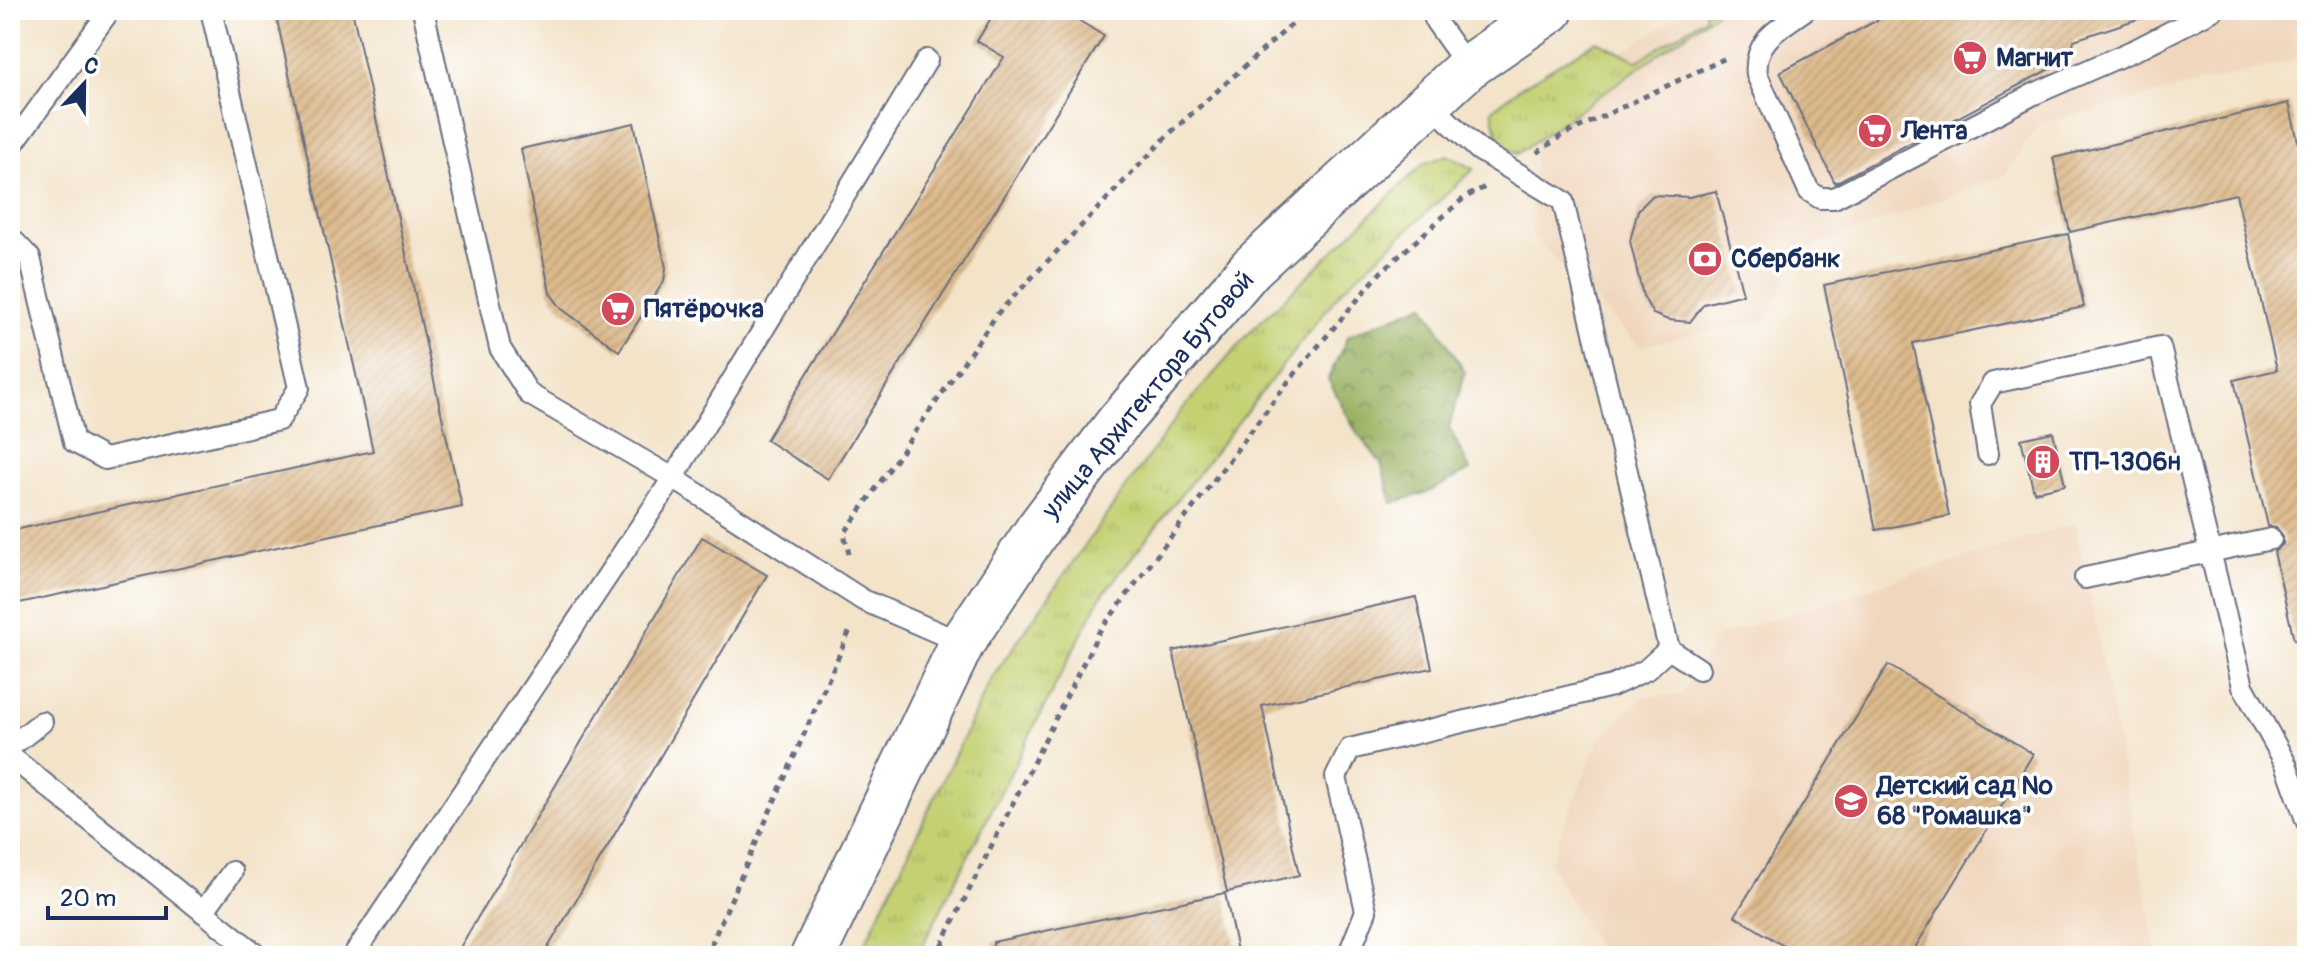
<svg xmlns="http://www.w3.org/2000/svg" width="2317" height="966" font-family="Pangolin,sans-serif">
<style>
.built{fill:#f0d6bc}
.grass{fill:url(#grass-tufts);stroke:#708068;stroke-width:2}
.forest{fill:url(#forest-crowns);stroke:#5b7061;stroke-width:2}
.building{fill:url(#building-hatch)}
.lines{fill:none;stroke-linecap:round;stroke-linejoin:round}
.lane-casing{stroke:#676e83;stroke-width:24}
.secondary-casing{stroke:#676e83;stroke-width:48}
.path{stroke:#676e83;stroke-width:5;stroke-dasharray:6 6;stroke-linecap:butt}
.lane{stroke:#fff;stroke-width:20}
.secondary{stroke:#fff;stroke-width:44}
.labels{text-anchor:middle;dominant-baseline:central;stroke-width:7;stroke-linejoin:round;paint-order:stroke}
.poi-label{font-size:26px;font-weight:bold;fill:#1b2f5e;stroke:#fff;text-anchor:start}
.street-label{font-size:26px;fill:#1b2f5e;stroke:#fff}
</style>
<defs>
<pattern id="grass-tufts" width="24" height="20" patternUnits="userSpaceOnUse" patternTransform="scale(2)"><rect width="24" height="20" fill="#c4d072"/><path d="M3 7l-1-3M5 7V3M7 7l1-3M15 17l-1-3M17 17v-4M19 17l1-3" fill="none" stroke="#a8b365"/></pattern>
<pattern id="forest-crowns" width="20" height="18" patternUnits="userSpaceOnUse" patternTransform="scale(2)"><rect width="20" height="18" fill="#9bb264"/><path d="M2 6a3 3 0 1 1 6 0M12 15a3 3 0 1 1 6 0" fill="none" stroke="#7e9156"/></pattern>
<pattern id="building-hatch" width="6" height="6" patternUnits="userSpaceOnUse" patternTransform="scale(2)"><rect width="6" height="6" fill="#dcb98b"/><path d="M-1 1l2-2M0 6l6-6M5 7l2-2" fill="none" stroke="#bc9f7a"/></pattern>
</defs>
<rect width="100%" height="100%" fill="#fff"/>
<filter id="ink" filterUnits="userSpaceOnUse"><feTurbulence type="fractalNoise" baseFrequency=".0125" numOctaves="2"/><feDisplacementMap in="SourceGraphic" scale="16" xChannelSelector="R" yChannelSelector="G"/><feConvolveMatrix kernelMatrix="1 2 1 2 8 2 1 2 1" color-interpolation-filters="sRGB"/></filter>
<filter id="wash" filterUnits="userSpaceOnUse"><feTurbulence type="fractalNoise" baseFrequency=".006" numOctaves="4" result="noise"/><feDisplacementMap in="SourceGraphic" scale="32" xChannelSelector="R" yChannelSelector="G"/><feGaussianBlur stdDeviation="1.8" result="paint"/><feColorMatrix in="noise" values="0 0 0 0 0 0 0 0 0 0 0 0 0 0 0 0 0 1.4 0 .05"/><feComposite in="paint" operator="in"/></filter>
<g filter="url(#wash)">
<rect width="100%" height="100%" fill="#f3e3c9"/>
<!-- built -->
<g class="built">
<path d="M1687,10H2307V37L2297,59L2039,124L2005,175L1798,252L1767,320L1639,346L1532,235L1536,109Z"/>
<path d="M2076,523L2158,956H1602L1549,863L1599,739L1643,697L1681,695L1718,636Z"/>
</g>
<!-- grass -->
<g class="grass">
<path d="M1704,10H1720L1517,154L1499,143L1492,110L1521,87L1597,41L1638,61L1706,17Z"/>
<path d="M1447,155L1474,169L1342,290L1100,598L917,956H859L991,679L1068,569L1181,411L1253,329L1423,164Z"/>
</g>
<!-- forest -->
<path class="forest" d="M1424,304L1465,373L1449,427L1470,470L1428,492L1392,503L1381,463L1357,433L1328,379L1348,336Z"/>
<g id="blocks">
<!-- building -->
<g class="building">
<path d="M284,10H352L462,507L10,605V531L373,451L277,20L286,19Z"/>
<path d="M996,10H1062L1104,36L828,479L766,440L1004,57L977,41Z"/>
<path d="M1896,10H2146L2147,16L2074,40L2070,58L1835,183L1780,72Z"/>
<path d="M2289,103L2307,179V638L2294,640L2274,552L2283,544V536L2276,527L2268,526L2234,380L2277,370L2236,194L2070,232L2053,158Z"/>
<path d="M634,123L666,268L664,281L619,351L562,309L550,293L521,149Z"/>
<path d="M1716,191L1743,294L1704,304L1690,322L1668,320L1653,314L1643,296L1630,241L1638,210L1653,195L1689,197Z"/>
<path d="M2068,234L2084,307L1913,343L1949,516L1876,530L1824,285Z"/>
<path d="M2053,432L2065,485L2034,492L2021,439Z"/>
<path d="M702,537L767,575L543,956H455Z"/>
<path d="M1416,597L1432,668L1262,706L1299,875L1227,892L1173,651Z"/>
<path d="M1888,665L2033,754L1910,956H1800L1735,916Z"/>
<path d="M1225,893L1238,956H994L993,942Z"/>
</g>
</g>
</g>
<g filter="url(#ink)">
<use href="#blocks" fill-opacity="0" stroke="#676e83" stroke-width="2"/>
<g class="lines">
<!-- lane casing -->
<g class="lane-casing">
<g id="lane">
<path d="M423,10L500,348L529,394L673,478L863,600L962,643"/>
<path d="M1432,10L1436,22L1468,67"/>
<path d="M1805,10C1780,28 1753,40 1757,75L1809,191L1820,198H1834L2034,94L2137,49L2213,10"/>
<path d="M10,148L110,10"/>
<path d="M10,237L30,258L74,442L105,459L279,420L299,388L211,10"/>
<path d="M1988,454L1980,404L1993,383L2160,347L2243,686L2286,764L2307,822"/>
<path d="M2085,578L2271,539"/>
<path d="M1669,649L1699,669"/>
<path d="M10,747L42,722"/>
<path d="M10,756L258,956"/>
<path d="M203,912L232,872"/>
<path d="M353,956L673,478L927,60"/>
<path d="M1348,956L1366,911L1336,777L1350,749L1612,686L1646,670L1669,649L1563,201L1479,150L1429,103"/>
</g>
</g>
<!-- secondary casing -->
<g class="secondary-casing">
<path id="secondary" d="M813,956L962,643L1038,529L1118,423L1251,268L1468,67L1551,10"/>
</g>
<!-- path -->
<g class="path">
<path d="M1537,153L1561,136L1728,57"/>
<path d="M849,554L844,534L998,313L1170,133L1308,10"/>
<path d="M706,956L851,628"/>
<path d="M936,956L1099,632L1292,377L1381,272L1464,198L1485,187"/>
</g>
<!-- lane -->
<use href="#lane" class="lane"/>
<!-- secondary -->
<use href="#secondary" class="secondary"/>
</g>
</g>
<!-- icons -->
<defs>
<g id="supermarket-disc" transform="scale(1.8)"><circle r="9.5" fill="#d1495b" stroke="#fff"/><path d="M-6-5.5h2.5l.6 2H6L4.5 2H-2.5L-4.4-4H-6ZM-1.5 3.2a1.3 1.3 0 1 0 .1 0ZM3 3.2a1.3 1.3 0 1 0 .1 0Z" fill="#fff"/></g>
<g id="bank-disc" transform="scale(1.8)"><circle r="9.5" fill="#d1495b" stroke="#fff"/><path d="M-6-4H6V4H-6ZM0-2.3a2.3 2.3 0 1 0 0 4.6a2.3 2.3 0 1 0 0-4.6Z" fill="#fff"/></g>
<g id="building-disc" transform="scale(1.8)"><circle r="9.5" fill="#d1495b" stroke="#fff"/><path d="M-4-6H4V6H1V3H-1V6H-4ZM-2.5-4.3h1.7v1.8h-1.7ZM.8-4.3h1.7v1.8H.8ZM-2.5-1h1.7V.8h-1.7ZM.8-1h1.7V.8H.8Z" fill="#fff"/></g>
<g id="school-disc" transform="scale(1.8)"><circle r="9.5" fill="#d1495b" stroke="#fff"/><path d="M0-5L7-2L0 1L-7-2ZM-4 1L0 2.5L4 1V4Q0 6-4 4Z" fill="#fff"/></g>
</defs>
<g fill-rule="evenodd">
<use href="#supermarket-disc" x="1970" y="58"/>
<use href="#supermarket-disc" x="1875" y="131"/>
<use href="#bank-disc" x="1705" y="259"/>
<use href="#supermarket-disc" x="618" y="309"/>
<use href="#building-disc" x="2043" y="462"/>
<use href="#school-disc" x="1851" y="801"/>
</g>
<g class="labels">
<!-- poi labels -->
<g class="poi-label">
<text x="1996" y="58">Магнит</text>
<text x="1901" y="131">Лента</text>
<text x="1731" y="259">Сбербанк</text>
<text x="644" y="309">Пятёрочка</text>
<text x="2069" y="462">ТП-1306н</text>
<text x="1877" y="786">Детский сад №<tspan x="1877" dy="30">68 "Ромашка"</tspan></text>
</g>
<!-- street labels -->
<g class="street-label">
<text transform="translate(1148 395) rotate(-50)">улица Архитектора Бутовой</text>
</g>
</g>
<!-- margin -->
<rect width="2317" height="966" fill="none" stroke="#fff" stroke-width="40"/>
<!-- north arrow -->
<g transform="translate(84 84) rotate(22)" stroke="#ffffff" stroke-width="6" paint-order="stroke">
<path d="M0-6L14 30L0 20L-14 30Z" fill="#1b2f5e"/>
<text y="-12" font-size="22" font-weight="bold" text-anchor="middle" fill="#1b2f5e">С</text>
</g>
<!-- scale -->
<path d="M48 906v12h118v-12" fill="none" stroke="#1b2f5e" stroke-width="4"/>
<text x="60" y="906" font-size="24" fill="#1b2f5e" stroke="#ffffff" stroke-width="6" paint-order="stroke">20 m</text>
</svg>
